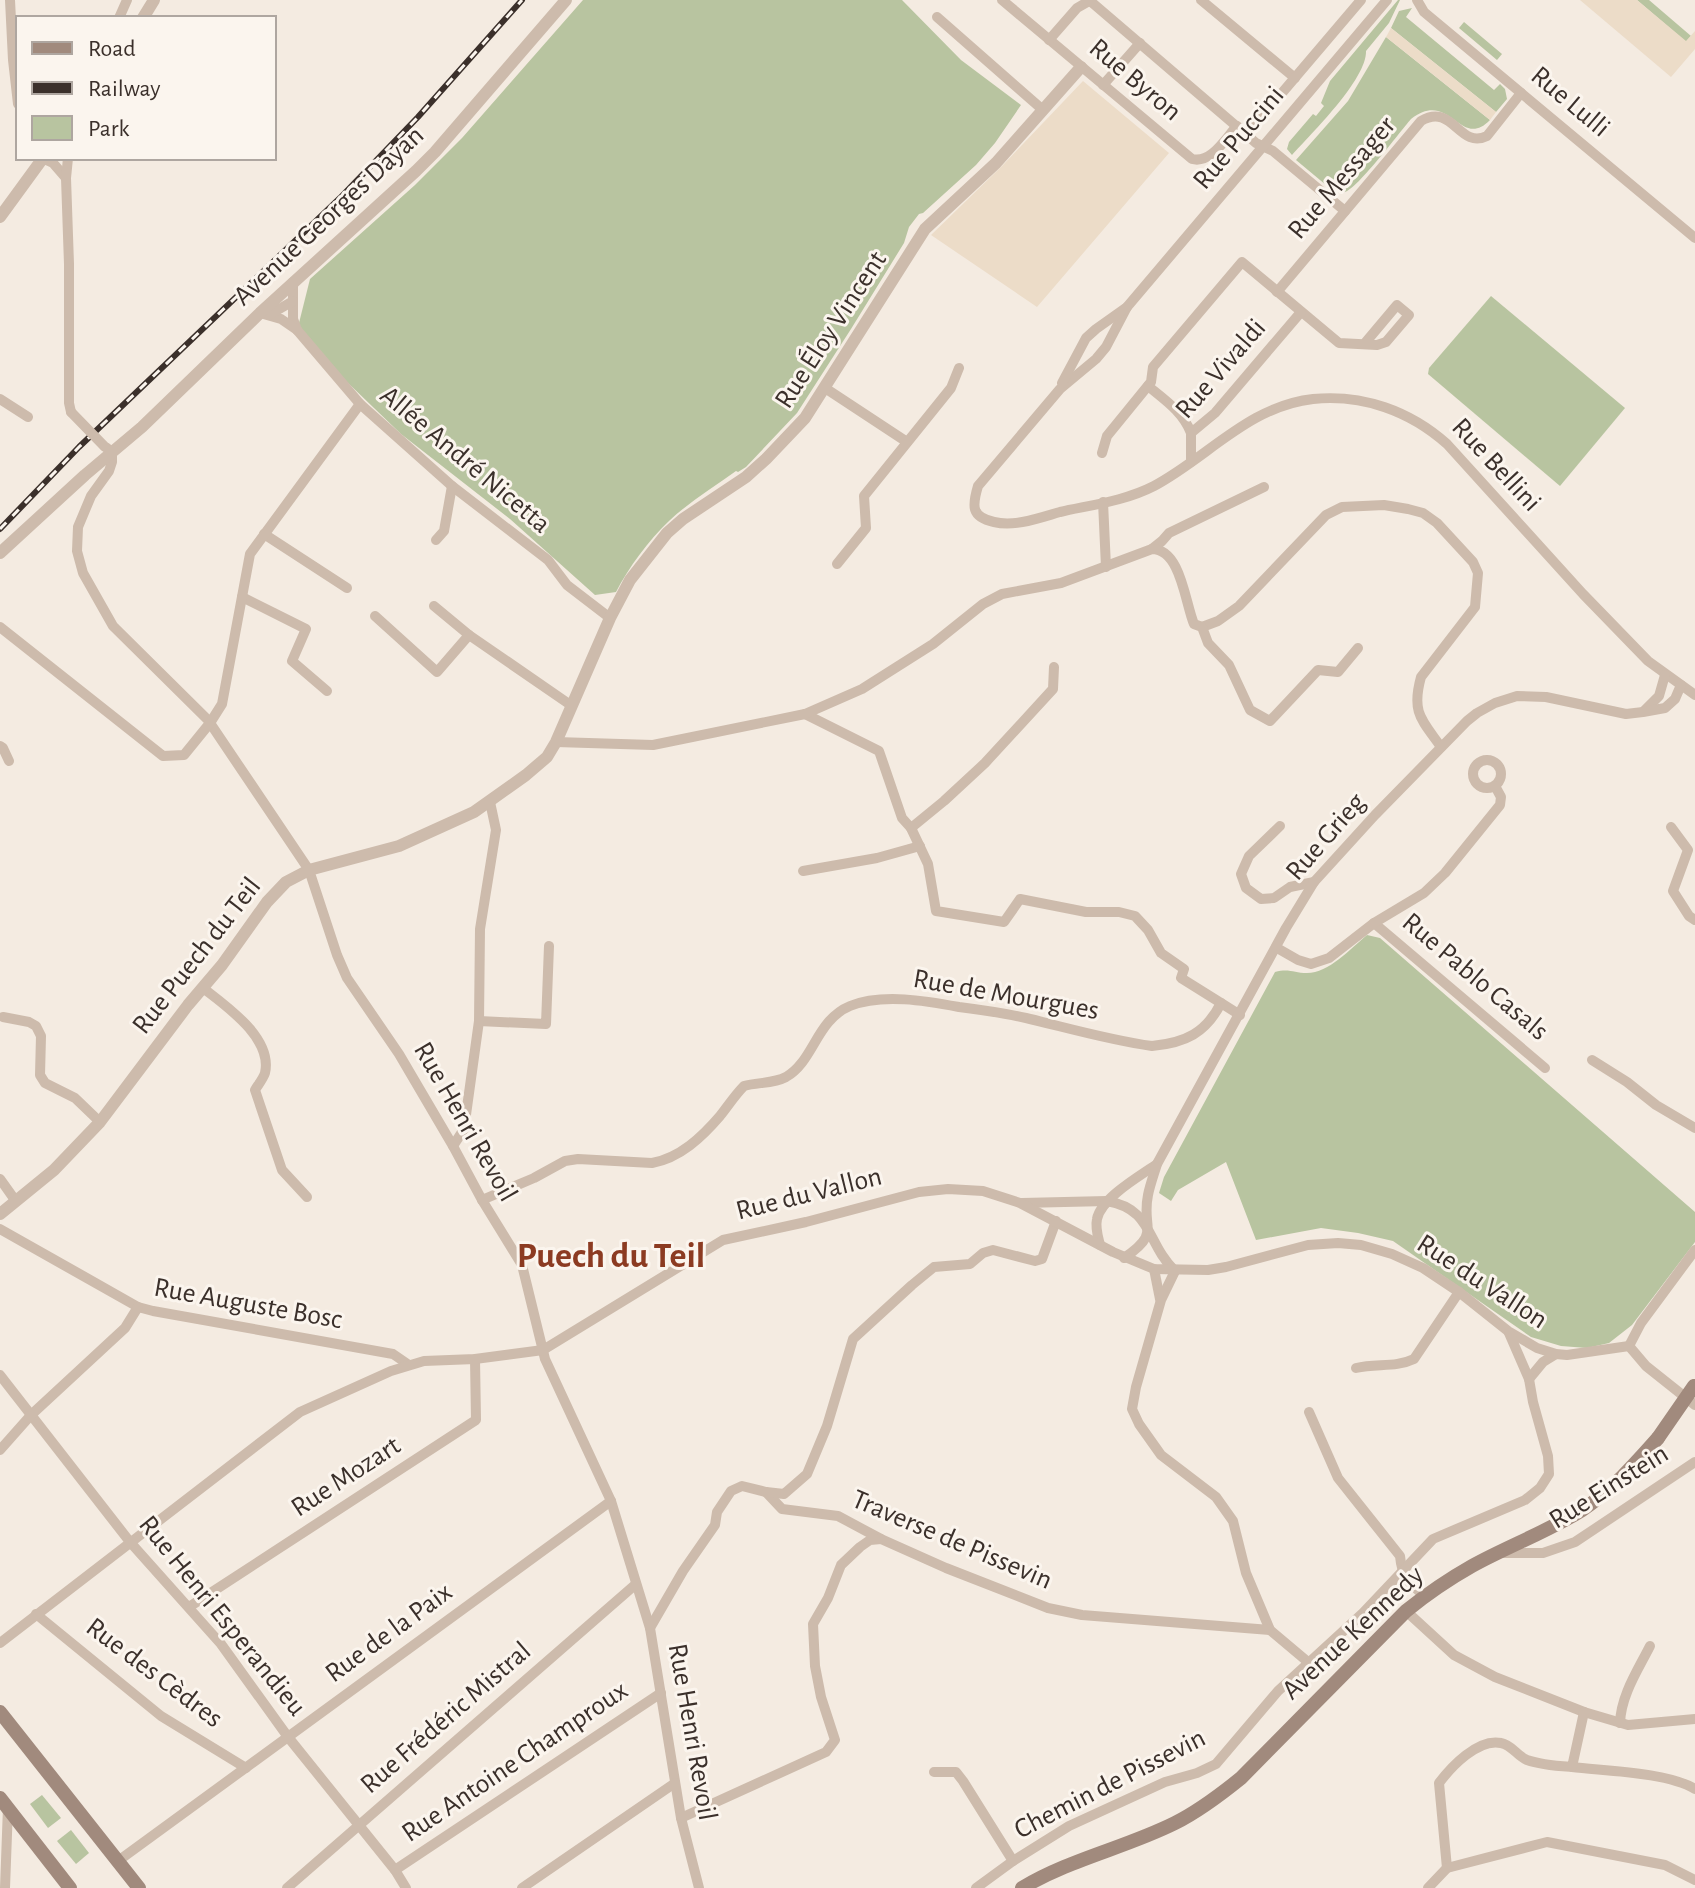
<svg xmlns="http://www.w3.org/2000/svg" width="1695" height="1888" font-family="'Alegreya Sans',sans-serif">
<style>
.green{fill:#b8c4a0}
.plaza{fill:#ecdcc8}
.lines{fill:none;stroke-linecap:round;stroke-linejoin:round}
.minor{stroke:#cdbbac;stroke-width:10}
.tertiary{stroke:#cdbbac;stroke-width:12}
.secondary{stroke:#a18a7d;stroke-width:14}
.rail-casing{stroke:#3b302b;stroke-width:6}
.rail{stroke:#fbf5ee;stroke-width:3;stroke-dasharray:9;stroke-linecap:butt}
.minor-bridge{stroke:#cdbbac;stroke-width:10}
.secondary-bridge{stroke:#a18a7d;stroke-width:14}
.labels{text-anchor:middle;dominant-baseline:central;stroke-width:6;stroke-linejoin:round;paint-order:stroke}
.street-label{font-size:28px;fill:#3b302b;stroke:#fbf5ee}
.district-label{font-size:36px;font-weight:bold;fill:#8c3b22;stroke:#fbf5ee}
</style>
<rect width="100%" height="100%" fill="#f4ebe1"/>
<!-- green -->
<g class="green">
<path d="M583,0H902L961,60L1021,105L995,143L976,165L923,213L919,214L909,227L904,243L851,329L797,413L746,467L738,472L736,471C714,487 689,502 669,521C648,541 629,567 616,592L595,595L510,519L401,434L320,356L298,327L310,279L415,185L462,138Z"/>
<path d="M1398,0H1400L1389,23L1366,51C1367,79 1311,134 1292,155L1287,149L1289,142L1313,114L1316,116L1324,106L1321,103L1330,81Z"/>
<path d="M1637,0H1649L1691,36L1686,42Z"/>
<path d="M1412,8L1406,17L1494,90L1500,84L1505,89L1507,99L1496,112L1391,28L1399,11Z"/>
<path d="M1464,22L1502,54L1497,60L1459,28Z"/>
<path d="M1386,37L1490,120C1460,151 1450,88 1411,119C1399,133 1358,188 1345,192C1339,193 1337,192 1332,190L1296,160L1348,101Z"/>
<path d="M1491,296L1625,408L1560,486L1428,374L1429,368Z"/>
<path d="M1367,935L1380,938L1695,1212V1242L1632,1325L1609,1343L1587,1348L1561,1346L1531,1337L1393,1241L1358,1233L1321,1228L1256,1240L1226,1162L1178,1190L1171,1201L1159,1193L1164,1177L1275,972C1289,968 1294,973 1307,973C1329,973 1350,949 1367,935Z"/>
<path d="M42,1795L61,1818L48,1828L30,1804Z"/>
<path d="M71,1830L89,1853L76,1864L57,1841Z"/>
</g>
<!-- plaza -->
<g class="plaza">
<path d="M1580,0H1637L1686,41L1695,31V49L1671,77Z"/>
<path d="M1391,28L1496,112L1490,120L1386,37Z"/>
<path d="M1083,81L1169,153L1037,307L931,235L1002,166Z"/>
</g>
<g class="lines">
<!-- minor -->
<g class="minor">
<path d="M10,0L13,60L18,104"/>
<path d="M1002,0L1192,159C1211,164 1225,139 1237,126"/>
<path d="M1089,0L1256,143L1273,151L1345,211"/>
<path d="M1201,0L1295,78"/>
<path d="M1417,0L1424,12L1695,238"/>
<path d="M937,17L1043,110"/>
<path d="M119,18L127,0"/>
<path d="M1049,40L1077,8L1091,0"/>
<path d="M1103,85L1140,43"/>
<path d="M1247,134L1361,0"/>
<path d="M42,158L53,163L66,178"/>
<path d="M68,158L66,178L69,264V403L71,412"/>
<path d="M293,282V319L297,330"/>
<path d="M1277,292L1421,121C1453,102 1459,150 1487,136L1521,93"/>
<path d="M1127,307L1106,347L1096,359L1060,389L978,486C972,506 971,517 994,522C1015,527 1039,518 1060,512C1091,505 1125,501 1154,486C1207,458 1249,406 1313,399C1363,394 1410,411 1447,444L1583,594L1648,661L1695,695"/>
<path d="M260,313L281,319L297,330L360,404L452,486L548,560L567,585L610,618"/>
<path d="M269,315L293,301"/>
<path d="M1062,383L1086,338L1096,329L1127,307L1387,0"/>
<path d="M1148,386C1165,400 1183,412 1191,433"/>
<path d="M825,388L907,442"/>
<path d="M0,399L28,417"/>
<path d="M107,448L112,453V462L109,471L91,496L78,527L77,551L83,573L113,626L208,720L309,870L337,955L347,978L399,1054L453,1146L482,1200L522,1265L545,1359L611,1501L650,1628L681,1818L699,1888"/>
<path d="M1102,453L1107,436L1151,382L1153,367L1242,262L1339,343L1377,345L1386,342L1409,315L1397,305L1365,343"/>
<path d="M1191,462V433L1215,413L1301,312"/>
<path d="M1103,502L1106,567"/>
<path d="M264,534L347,588"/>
<path d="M436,540L444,531L452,486"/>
<path d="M1152,549L1162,541L1169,533L1264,487"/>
<path d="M837,564L866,528L864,496L951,388L959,368"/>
<path d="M242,597L306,629L292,661L327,691"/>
<path d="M434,606L469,635L572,706"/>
<path d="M375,616L437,672L469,635"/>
<path d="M0,627L163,756L184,755L210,723L222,704L250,554L360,404"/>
<path d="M1202,627L1218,621L1239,606L1326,515L1342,507L1384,505L1408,509L1423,513L1437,523L1473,562L1478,573L1475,607L1421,677C1411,713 1422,720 1441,747"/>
<path d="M1644,711L1659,696L1665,675"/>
<path d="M805,714L879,751L902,818L911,828L928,864L936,911L1004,922L1020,899L1086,912H1119L1135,916L1148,930L1161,953L1184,969L1181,978L1221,1003"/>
<path d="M556,742L653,745L805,714L862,689L933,644L983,604L1002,594L1061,583L1152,549C1181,549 1185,603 1194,624L1202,627L1208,643L1229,665L1250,710L1270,721L1318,670L1338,672L1358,648"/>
<path d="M0,746L3,748L9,761"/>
<circle cx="1487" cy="774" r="14"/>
<path d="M1280,826L1249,856L1241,874L1246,888L1261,899L1274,898L1290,887L1314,882"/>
<path d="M1671,827L1688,850L1673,891L1689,916L1695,920"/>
<path d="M911,828L944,801L985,763L1053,689L1054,667"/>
<path d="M803,871L877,858L920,846"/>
<path d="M1374,923L1545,1068"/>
<path d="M1277,948L1298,960L1311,964L1329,958L1374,923L1424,893L1445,873L1500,805L1501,797L1495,786"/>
<path d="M203,988C226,1006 273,1038 265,1073C263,1079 258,1085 255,1090L282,1170L307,1197"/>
<path d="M3,1017L29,1022L36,1026L41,1036L40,1075L45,1083L75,1098L100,1122"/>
<path d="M479,1021L546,1024L549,946"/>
<path d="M1592,1060L1627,1082L1656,1105L1695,1128"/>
<path d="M453,1146L464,1129L479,1021L480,929L496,830L490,802"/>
<path d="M0,1179L15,1200"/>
<path d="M482,1200L534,1178L565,1161L578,1159L652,1163C680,1158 702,1137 720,1116C728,1106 735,1095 744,1086C757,1082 773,1084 786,1077C814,1061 816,1020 850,1006C882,993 927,1001 959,1007C982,1010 1004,1013 1026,1018C1068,1028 1109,1040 1152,1046C1185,1043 1206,1033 1221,1003L1240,1015"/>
<path d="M1022,1203L1107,1201C1153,1209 1146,1243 1175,1271"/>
<path d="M0,1229L138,1307L153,1311L393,1354L409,1365"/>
<path d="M1100,1245C1098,1237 1095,1228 1097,1219C1101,1198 1140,1176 1157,1164"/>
<path d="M1124,1258C1162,1232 1141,1229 1148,1195C1150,1185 1154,1174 1157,1164L1286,928L1314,882L1375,815L1467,721L1477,713L1495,703L1517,696L1546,697L1626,714L1643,712L1665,708L1675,699L1681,685"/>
<path d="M1154,1269L1160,1299"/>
<path d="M1175,1271L1161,1300L1136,1387L1132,1409L1139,1424L1161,1455L1216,1497L1233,1521L1246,1573L1270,1630L1308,1662"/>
<path d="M1629,1346L1641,1323L1695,1250"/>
<path d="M1629,1346L1646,1366L1695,1405"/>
<path d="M1356,1368C1377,1363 1395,1368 1414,1359L1459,1292"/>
<path d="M0,1375L130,1542L221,1644L288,1737L395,1870L406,1888"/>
<path d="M1529,1379L1543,1362L1556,1354"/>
<path d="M1309,1412L1338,1478L1400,1556C1402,1577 1408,1583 1425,1596"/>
<path d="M0,1450L31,1415L125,1328L138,1307"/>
<path d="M766,1492L782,1509L838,1516L881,1539L946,1568L1048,1608L1082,1615L1270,1630"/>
<path d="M1501,1553H1543L1575,1542L1695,1462"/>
<path d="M189,1607L476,1420L475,1359"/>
<path d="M1406,1611L1454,1655L1495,1677L1584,1712L1628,1725L1695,1719"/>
<path d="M36,1614L161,1716L246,1768"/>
<path d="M650,1628L683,1571L715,1525L717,1512L731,1491L742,1486L766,1492L784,1494L807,1474L827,1426L853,1339L912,1285L934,1267L970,1264L983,1253L993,1250L1035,1261L1042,1259L1056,1221"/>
<path d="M0,1643L300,1412L391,1371L424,1361L475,1359L543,1350L723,1240L806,1222L919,1192L948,1189L983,1191L1020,1203L1113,1252L1154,1269L1208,1270L1226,1267L1308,1245L1338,1243L1361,1245L1392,1254L1423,1268L1459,1292L1508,1331L1537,1348L1556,1354L1567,1355L1629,1346"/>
<path d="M1620,1723C1621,1695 1638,1670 1650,1646"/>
<path d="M1572,1767C1605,1771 1667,1772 1695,1789"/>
<path d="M934,1772H956L963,1781L1013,1861"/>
<path d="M681,1818L826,1752L835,1740L821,1697L815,1666L813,1624L828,1598L841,1565L860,1547L870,1540L881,1539"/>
<path d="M118,1861L611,1501"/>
<path d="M1447,1868L1439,1783C1451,1767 1478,1738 1501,1743C1512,1745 1517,1756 1527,1760C1541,1765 1558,1766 1572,1767L1584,1712"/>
<path d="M395,1870L661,1693"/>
<path d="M5,1888L8,1807"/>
<path d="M287,1888L636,1584"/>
<path d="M522,1888L675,1783"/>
<path d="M976,1888L1013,1861L1069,1826L1165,1782L1197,1773L1216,1764L1278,1691L1363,1613L1433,1539L1525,1500L1540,1488L1549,1474L1548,1456L1533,1402L1529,1379L1509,1333"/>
<path d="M1428,1888L1447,1868L1547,1842L1665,1865L1695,1880"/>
</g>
<!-- tertiary -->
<g class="tertiary">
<path d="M143,18L154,0"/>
<path d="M0,217L43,158"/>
<path d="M0,553L85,475L142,427L260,313L416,171L435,152L566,0"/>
<path d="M0,1214L54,1170L100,1122L188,1005L222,965L267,902L286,882L309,870L399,846L474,812L526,775L547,757L556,742L610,618L630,580L667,533L683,519L746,477L766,459L805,418L925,229L996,163L1081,67"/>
</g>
<!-- secondary -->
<g class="secondary">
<path d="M0,1712L139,1888"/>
<path d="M0,1798L70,1888"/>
<path d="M1022,1888C1070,1859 1125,1848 1175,1823C1199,1811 1220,1795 1241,1778L1406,1611C1427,1594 1449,1579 1472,1566C1508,1546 1547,1532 1582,1510C1611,1491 1635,1464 1658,1438"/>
</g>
<!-- rail casing -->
<g class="rail-casing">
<path id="rail" d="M0,529L79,447L340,198L418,117L522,0"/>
</g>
<!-- rail -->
<use href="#rail" class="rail"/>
<!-- minor-bridge -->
<path class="minor-bridge" d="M71,412L105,447"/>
<!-- secondary-bridge -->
<path class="secondary-bridge" d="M1658,1438L1694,1386"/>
</g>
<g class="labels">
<!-- street labels -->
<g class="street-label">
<text transform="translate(1135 80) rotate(40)">Rue Byron</text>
<text transform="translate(1570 102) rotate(40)">Rue Lulli</text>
<text transform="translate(1239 138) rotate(-50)">Rue Puccini</text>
<text transform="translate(1342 178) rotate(-50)">Rue Messager</text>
<text transform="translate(329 216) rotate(-43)">Avenue Georges Dayan</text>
<text transform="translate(831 330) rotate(-57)">Rue Éloy Vincent</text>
<text transform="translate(1221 369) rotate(-49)">Rue Vivaldi</text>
<text transform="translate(465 460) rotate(40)">Allée André Nicetta</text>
<text transform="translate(1496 465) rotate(47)">Rue Bellini</text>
<text transform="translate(1326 837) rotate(-49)">Rue Grieg</text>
<text transform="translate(197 956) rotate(-52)">Rue Puech du Teil</text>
<text transform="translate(1475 977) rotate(40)">Rue Pablo Casals</text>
<text transform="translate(1006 995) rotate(10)">Rue de Mourgues</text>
<text transform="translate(465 1122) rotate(60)">Rue Henri Revoil</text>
<text transform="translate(809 1194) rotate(-14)">Rue du Vallon</text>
<text transform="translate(1482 1282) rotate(33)">Rue du Vallon</text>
<text transform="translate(248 1304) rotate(10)">Rue Auguste Bosc</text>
<text transform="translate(346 1477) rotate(-33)">Rue Mozart</text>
<text transform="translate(1609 1487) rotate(-32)">Rue Einstein</text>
<text transform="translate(952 1540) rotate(23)">Traverse de Pissevin</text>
<text transform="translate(222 1616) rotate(51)">Rue Henri Esperandieu</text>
<text transform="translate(389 1633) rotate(-36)">Rue de la Paix</text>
<text transform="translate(1353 1633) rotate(-43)">Avenue Kennedy</text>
<text transform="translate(154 1673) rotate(37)">Rue des Cèdres</text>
<text transform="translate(446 1718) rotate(-41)">Rue Frédéric Mistral</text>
<text transform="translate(692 1732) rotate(80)">Rue Henri Revoil</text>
<text transform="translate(515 1762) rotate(-34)">Rue Antoine Champroux</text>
<text transform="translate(1110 1784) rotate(-27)">Chemin de Pissevin</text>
</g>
<!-- district labels -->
<g class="district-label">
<text x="611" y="1256">Puech du Teil</text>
</g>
</g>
<!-- legend -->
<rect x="16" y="16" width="260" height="144" fill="#fbf5ee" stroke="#aea6a0" stroke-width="2"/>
<rect x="32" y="42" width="40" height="12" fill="#a18a7d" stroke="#aea6a0" stroke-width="2"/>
<text x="88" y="56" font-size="24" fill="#3b302b">Road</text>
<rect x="32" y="82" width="40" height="12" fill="#3b302b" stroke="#aea6a0" stroke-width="2"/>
<text x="88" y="96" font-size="24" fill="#3b302b">Railway</text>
<rect x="32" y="116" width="40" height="24" fill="#b8c4a0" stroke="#aea6a0" stroke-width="2"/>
<text x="88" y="136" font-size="24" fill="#3b302b">Park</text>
</svg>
